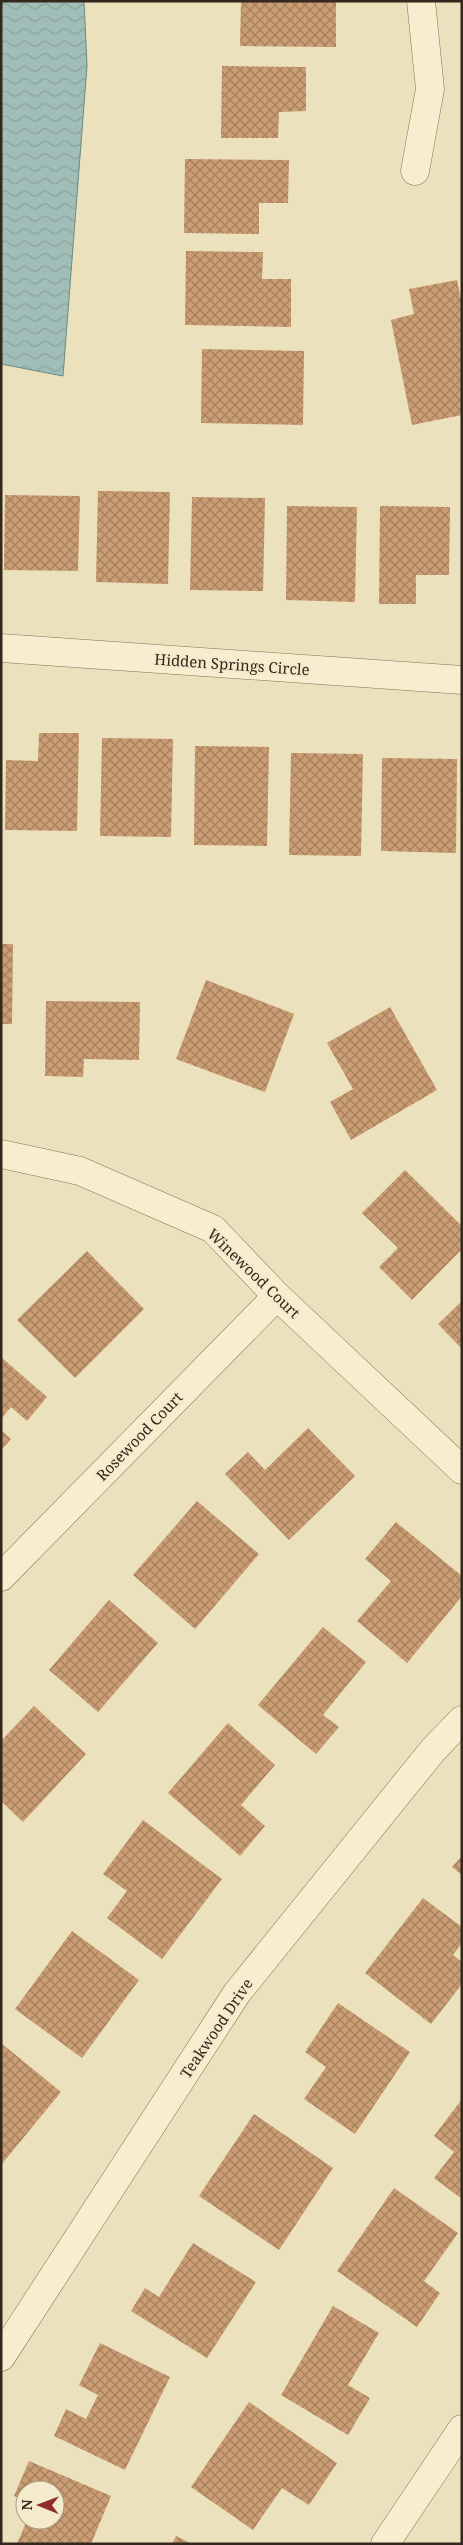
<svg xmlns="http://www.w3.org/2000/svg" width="463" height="2545" font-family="'Noto Serif',serif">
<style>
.water{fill:url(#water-waves);stroke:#688a84}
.building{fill:url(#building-cross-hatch)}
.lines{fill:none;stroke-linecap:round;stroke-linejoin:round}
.minor-casing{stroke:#837157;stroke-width:29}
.minor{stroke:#f8eecf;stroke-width:28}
.labels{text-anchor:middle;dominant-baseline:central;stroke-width:4.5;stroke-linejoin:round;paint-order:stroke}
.street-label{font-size:15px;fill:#33281b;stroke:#f4ebcc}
</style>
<defs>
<pattern id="water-waves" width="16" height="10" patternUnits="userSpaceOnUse" patternTransform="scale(1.25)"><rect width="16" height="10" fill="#a0beb7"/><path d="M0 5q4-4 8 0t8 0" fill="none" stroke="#8aa39d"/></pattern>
<pattern id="building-cross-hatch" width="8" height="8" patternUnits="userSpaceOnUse" patternTransform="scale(1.25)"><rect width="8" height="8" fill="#ca9d73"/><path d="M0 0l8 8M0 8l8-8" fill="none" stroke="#a5805e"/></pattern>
</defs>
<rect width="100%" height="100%" fill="#ece1bd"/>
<!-- water -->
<path class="water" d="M1,1H84L87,66L63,376L1,364Z"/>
<!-- building -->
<g class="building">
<path d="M241,1H336V47L240,46Z"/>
<path d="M222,66L306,67V111L279,112L278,138H221Z"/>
<path d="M185,159L289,160L288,203H259V234L184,233Z"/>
<path d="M186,251L263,252L262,279H291V327L185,325Z"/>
<path d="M457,280L462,305V415L412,425L391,320L414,314L409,289Z"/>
<path d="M202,349L304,351L303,425L201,423Z"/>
<path d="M98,491L170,492L168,584L96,582Z"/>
<path d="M5,495L80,496L78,571L4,570Z"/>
<path d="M192,497L265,498L263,591L190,590Z"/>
<path d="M287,506L357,507L355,602L286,600Z"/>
<path d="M380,506L450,507L449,575H416V604H379Z"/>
<path d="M39,733H79L77,831L5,830L6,760L38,761Z"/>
<path d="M102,738L173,739L171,837L100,836Z"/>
<path d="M195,746L269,747L267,846L194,845Z"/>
<path d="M291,753L363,754L361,856L289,855Z"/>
<path d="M382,758L457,759L456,853L381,851Z"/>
<path d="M1,944H13L12,1024H1Z"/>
<path d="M206,980L294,1014L265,1092L176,1059Z"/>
<path d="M46,1001L140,1002L139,1060L84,1059L83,1077L45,1076Z"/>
<path d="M390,1007L437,1090L351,1140L330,1102L353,1089L327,1043Z"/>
<path d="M405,1170L462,1226V1249L412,1300L379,1267L398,1248L362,1213Z"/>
<path d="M87,1251L144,1309L75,1378L17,1320Z"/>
<path d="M462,1301V1349L438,1324Z"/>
<path d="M1,1357L47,1397L27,1421L11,1407L1,1419Z"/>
<path d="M308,1428L355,1476L289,1540L225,1474L248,1452L265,1470Z"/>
<path d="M1,1430L11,1439L1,1450Z"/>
<path d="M197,1501L259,1554L195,1629L133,1575Z"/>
<path d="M396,1522L462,1576V1596L407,1663L357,1621L391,1581L365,1559Z"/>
<path d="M109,1600L158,1643L98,1712L49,1670Z"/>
<path d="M323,1627L366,1662L323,1715L339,1727L316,1754L258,1705Z"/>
<path d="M34,1706L86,1754L23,1822L1,1801V1741Z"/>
<path d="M228,1723L275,1765L241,1805L265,1826L240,1856L168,1793Z"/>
<path d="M143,1820L222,1879L162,1959L107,1918L127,1891L103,1874Z"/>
<path d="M462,1856V1875L452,1867Z"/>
<path d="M423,1898L462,1927V1943L453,1955L462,1962V1984L431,2024L365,1973Z"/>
<path d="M72,1931L139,1980L82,2058L15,2009Z"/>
<path d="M338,2003L410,2052L355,2134L304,2099L326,2067L305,2052Z"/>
<path d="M1,2043L61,2092L1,2165Z"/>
<path d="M462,2099V2199L434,2178L454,2152L434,2136Z"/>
<path d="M254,2114L333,2168L279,2250L199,2196Z"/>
<path d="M394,2188L458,2233L424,2281L440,2293L417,2327L337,2271Z"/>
<path d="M193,2243L256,2282L207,2358L131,2311L145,2288L159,2297Z"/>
<path d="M333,2306L379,2333L348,2385L370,2398L348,2435L281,2395Z"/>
<path d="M100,2343L170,2377L125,2470L54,2436L66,2409L86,2419L98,2395L79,2385Z"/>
<path d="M249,2402L337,2463L309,2505L282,2488L253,2530L191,2487Z"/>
<path d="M29,2461L111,2496L91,2544H17L27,2520H55V2490H25V2501L14,2496Z"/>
<path d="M176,2536L192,2544H172Z"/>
</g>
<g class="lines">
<!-- minor casing -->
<g class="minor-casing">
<g id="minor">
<path d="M415,171L430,89L421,1"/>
<path d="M1,648L462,680"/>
<path d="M1,1154L80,1171L213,1229L277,1296L462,1470"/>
<path d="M1,1577L277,1296"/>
<path d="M1,2357L237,1993L433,1750L462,1720"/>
<path d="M385,2544L462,2429"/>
</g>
</g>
<!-- minor -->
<use href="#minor" class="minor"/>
</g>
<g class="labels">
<!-- street labels -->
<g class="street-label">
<text transform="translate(232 664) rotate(4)">Hidden Springs Circle</text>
<text transform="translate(254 1273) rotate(44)">Winewood Court</text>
<text transform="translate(139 1436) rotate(-46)">Rosewood Court</text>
<text transform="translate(216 2028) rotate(-56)">Teakwood Drive</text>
</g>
</g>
<!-- border -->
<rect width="463" height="2545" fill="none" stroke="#33281b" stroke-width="5"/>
<!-- north arrow -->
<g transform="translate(40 2505) rotate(271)"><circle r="24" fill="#f4ebcc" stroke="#a79d85"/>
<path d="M0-4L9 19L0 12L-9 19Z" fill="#912e28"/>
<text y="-8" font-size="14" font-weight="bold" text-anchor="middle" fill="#33281b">N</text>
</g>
</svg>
